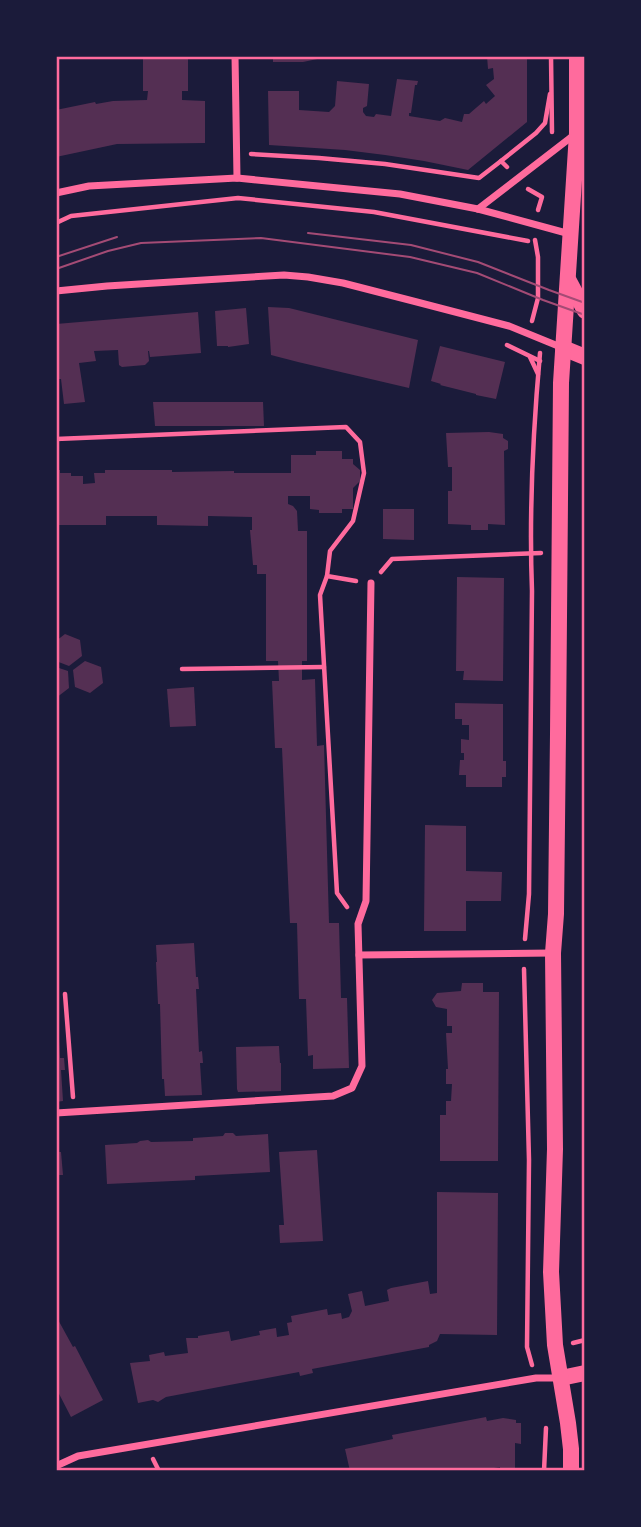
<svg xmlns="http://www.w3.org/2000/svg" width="641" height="1527" font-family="'Nunito Sans',sans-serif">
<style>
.building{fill:#542f53}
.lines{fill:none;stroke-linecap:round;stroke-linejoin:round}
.path{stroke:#ff6b9d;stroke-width:4.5}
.minor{stroke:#ff6b9d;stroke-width:7}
.primary{stroke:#ff6b9d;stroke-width:16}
.tram{stroke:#a44b75;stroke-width:2}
.neatline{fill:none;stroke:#ff6b9d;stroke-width:2.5}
</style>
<rect width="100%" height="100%" fill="#1b1b3a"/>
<!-- building -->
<g class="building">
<path d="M143,56H188V91H182V100L205,101V143L117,144L56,157V110L95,102L96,104L113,101L147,100L148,91H143Z"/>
<path d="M273,56H327V57L303,62H273Z"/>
<path d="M487,56H527V122L468,170L424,161L385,155L345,150L269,145L268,91H299V110L329,112L335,106L337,81L369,84L367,106L363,108V112L366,116L374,117L376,114L391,116L397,79L418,81L417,85H415L411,113H409V116L440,121L445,118L462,122L464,114H469L484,101L486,104L495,96L486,85L494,79L493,68L488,69Z"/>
<path d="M268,307L289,308L418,340L409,388L298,362L271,355Z"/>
<path d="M246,308L249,344L228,347V346H217L215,311Z"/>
<path d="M198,312L201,353L150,357L149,351H148L149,361L145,365L122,367L119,365L118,350L94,351L96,361L79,363L85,402L64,404L61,379H56V324Z"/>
<path d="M440,346L505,362L496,399L476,395V394L440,385L441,384L431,381Z"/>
<path d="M153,402H263L264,426H155Z"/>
<path d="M489,432L503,434V438L508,441V449L504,451L505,525L488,524V530H471V525L448,524V491H452V467H448L446,433Z"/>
<path d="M316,451H342V459H353V464L360,470V481L353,488V509H342V513H319V510L310,509V496H288V504L293,506L297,511L298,531H307V661H302V680L315,679L317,746L324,745L329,923H339L341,998H347L349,1068L313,1069V1055L308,1056L306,999H299L297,923H290L282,748H275L272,681H279L278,661H266V574H257V565H253L250,530H252V517L208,516V526L157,525V516H106V525H56V470H60V473H71V476H83V484L95,483L94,473H105V470H172V472L234,471V473H291V455H316Z"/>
<path d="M383,509H414V540L383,539Z"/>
<path d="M457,577L504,578L503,681L463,680L464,671H456Z"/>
<path d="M65,634L80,640L82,656L69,666L56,661V641Z"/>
<path d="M85,661L101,667L103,683L90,693L75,687L73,670Z"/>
<path d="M56,667L68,671L69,688L56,698Z"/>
<path d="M194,687L196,726L170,727L167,689Z"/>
<path d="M455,703L503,704V761H506V777H502V787H466V775H459L460,760H464V753H461V739L469,740V725H462V719H455Z"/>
<path d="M425,825L466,826V871L502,872L501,901H466V931H424Z"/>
<path d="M194,943L196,977H198L199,989H196L199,1052L202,1051L203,1063H200L202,1095L165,1096L164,1079H162L160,1004H158L156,962H157L156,945Z"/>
<path d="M462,983H483V992H499L498,1161H440V1115H446V1101H451L452,1084H446V1069H448L446,1033H452V1026H447V1009L436,1007L432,1000L437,993L461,991Z"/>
<path d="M56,1019H58L60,1058H64L65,1070H61L63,1101L56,1102Z"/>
<path d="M279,1046L280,1063H281V1091L238,1092L237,1089L236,1047Z"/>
<path d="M225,1133H233L236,1136L268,1134L270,1172L195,1176V1180L107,1184L105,1145L137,1143L140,1141L148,1140L151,1142L193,1141V1138L223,1136Z"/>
<path d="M317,1150L323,1241L280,1243L279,1225H284L279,1152Z"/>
<path d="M56,1152H61L63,1175H56Z"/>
<path d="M437,1192L498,1193L497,1335L440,1334L437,1341L429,1345V1347L312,1369L313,1373L300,1376L299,1372L166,1397L158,1402L153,1400L138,1403L130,1363L150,1361L149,1355L164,1352L165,1356L188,1353L186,1338H198V1336L229,1331L231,1341L260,1335L259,1331L276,1328L277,1337L289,1335L287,1323L292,1322L291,1316L327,1309L328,1315L341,1313L342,1319L349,1317L352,1311L348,1294L362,1291L365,1306L389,1301L387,1290L391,1288L428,1281L430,1294L437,1293Z"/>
<path d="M56,1316L73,1347L75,1346L103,1400L71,1417L56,1388Z"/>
<path d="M486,1417L487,1421L503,1418L516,1420V1423H521V1444L515,1443V1471H500V1467L476,1471H350L345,1449L393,1439L392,1435Z"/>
</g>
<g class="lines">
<!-- path -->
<g class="path">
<path d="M551,56L552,132"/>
<path d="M251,154L319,158L385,164L479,178L501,161"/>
<path d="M507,167L501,161L536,133L545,123L550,94"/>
<path d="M528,189L542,197L538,210"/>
<path d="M56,223L71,216L238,198L374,212L528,241"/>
<path d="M532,321L538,298V257L535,240"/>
<path d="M507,345L540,361"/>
<path d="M530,357L538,374"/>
<path d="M56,439L346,427L360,442L364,473L353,521L330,551L327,576L356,581"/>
<path d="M381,572L392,559L541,553"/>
<path d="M327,576L320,595L337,893L347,907"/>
<path d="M182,669L324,667"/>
<path d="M525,939L529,894L532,591C529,514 533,431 540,353"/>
<path d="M524,969L529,1160L527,1347L532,1365"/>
<path d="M65,994L73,1097"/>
<path d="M573,1343L585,1340"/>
<path d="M153,1459L159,1471"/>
<path d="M544,1471L546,1428"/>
</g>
<!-- minor -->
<g class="minor">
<path d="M235,56L237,178"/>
<path d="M56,193L89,186L237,178L400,194L478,209L570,234"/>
<path d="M478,209L574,135"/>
<path d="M56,291L107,286L284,275L308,277L343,283L413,301L509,326L563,348"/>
<path d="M359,955L553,953"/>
<path d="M56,1113L333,1096L352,1088L362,1066L358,924L366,901L371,583"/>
<path d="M56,1466L78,1456L536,1378H561"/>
</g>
<!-- primary -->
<g class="primary">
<path d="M569,281L585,311"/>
<path d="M563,348L585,357"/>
<path d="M561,1378L585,1373"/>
<path d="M571,1471V1449L568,1423L555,1345L551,1272L555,1149L553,953L556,914L558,734L561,383L577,133V56"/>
</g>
<!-- tram -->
<g class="tram">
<path d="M308,233L411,245L478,262L549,290L585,303"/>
<path d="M56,257L117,237"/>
<path d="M56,269L108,251L141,243L261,238L410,257L477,273L543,300L585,315"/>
</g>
</g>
<!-- border -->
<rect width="641" height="1527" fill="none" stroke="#1b1b3a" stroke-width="116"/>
<rect x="58" y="58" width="525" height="1411" class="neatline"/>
</svg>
